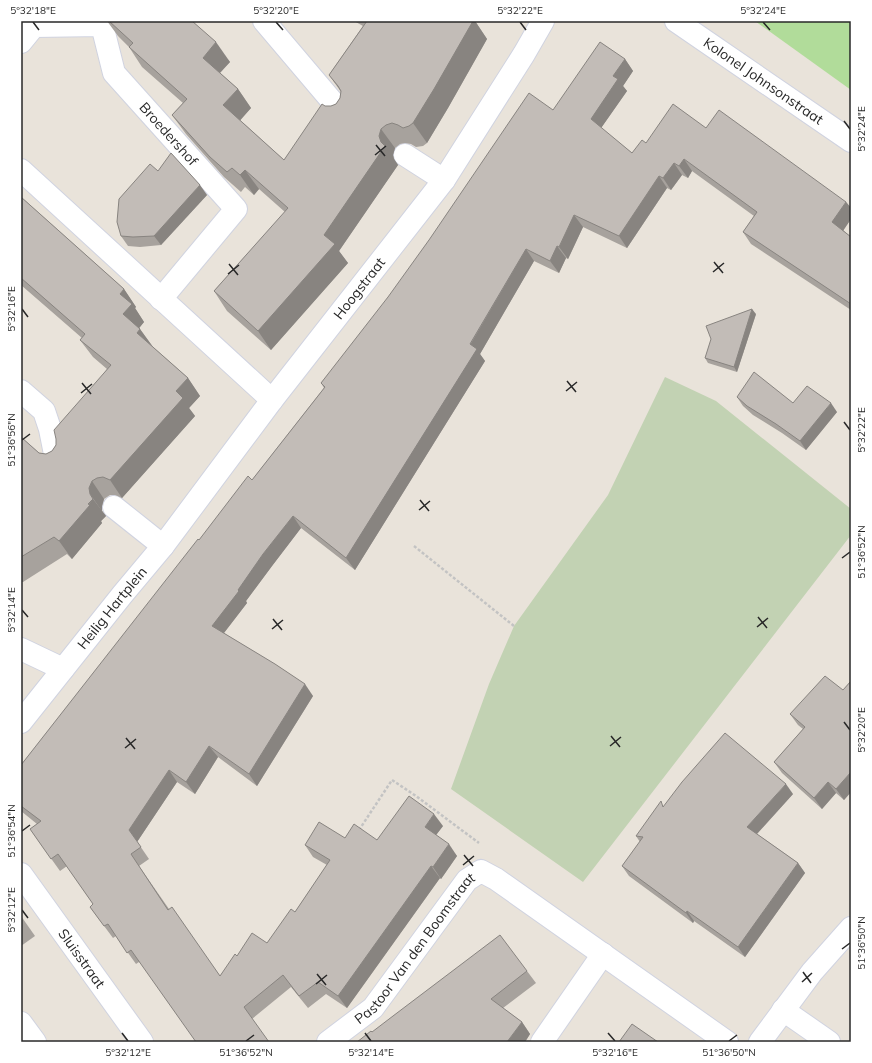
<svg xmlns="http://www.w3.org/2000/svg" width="872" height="1063" font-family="Mulish,sans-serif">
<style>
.green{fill:#b1dc9a}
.cemetery{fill:#c2d2b3}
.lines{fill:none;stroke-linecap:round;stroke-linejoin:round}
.minor-casing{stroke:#d0d3e0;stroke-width:24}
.path{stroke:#c3c3c3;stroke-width:2.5;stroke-dasharray:3 2;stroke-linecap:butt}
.minor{stroke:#fff;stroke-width:22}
.wall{fill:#a7a29d}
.shaded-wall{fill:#888480}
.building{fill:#c2bcb7;stroke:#888480}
.ticks{fill:none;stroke:#282828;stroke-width:1.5}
.labels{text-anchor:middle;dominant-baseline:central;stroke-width:3;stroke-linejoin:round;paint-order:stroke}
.street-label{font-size:14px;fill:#282828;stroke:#fff}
.neatline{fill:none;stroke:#282828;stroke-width:1.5}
.ticks-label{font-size:10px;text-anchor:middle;fill:#282828}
</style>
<rect width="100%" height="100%" fill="#e9e3da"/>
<!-- green -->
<path class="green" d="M755,21H851V90Z"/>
<!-- cemetery -->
<path class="cemetery" d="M665,377L716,401L851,509V535L583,882L451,789L489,684L514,626L608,495Z"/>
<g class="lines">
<!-- minor casing -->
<g class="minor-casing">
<g id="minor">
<path d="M264,21L342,113"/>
<path id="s1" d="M676,21L851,141"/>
<path id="s2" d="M21,42L34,26L102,25L114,73L236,209L161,299"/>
<path d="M405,155L444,180"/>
<path d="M21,170L272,400"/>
<path d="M21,391L44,411L50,429L56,459"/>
<path d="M114,507L163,546"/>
<path d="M21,649L63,669"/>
<path id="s3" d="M21,722L122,595L163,546L272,400L444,180L524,54L543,21"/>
<path id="s4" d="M21,874L142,1042"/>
<path d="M783,1010L829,1042"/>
<path d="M21,1023L35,1042"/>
<path id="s5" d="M328,1042L373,1008L467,880L481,871L496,879L727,1042"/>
<path d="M542,1042L603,954"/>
<path d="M760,1042L812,972L851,928"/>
</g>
</g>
<!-- path -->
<g class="path">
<path d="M414,546L514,626"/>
<path d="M359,830L392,780L416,796L479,843"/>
</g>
<!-- minor -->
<use href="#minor" class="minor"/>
</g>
<!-- wall -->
<g class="wall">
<path d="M107,21H192L230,62L220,73L238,89L251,108L240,120L284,160L325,106H331L336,104L340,98L341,92L329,75L363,26L354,21H475L487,39L448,108L427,143L423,146L416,147L411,144L405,143L400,144L395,148L393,155L394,159L398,165L339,251L348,263L271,350L227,311L214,291L285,212L259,189L254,195L245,187L241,192L224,177L186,134L172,115L183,103L142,67L129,47L118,36Z"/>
<path d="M625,59L633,71L623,86L627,91L601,128L632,153L646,143L706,128L846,202L851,208V219L843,230L851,237V310L751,244L743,232L754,216L692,171L688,178L682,175L671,190L667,188L627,248L583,227L568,259L566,258L559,273L534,261L480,354L485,361L355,570L301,528L272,566L246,601L247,603L224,633L313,696L257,786L218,757L195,794L177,782L137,842L149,859L139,866L169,909L220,976L237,956L267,943L295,912L327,865L313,857L305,845L345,838L377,840L443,826L436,835L457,856L441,879L440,878L347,1008L326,994L308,1008L291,987L252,1019L139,962L136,964L116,936L113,938L90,907L93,904L67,866L60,871L30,829L37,824L21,811V765L199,540L252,480L324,388L321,383L553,110Z"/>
<path d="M158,171L207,195L161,245L140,247L128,246L121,236Z"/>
<path d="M21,197L124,289L136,307L135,308L144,322L139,328L153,347L188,378L200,396L189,408L195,416L122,498L115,495H110L104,499L102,506V511L106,516L101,521L102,523L72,559L67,554L23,582H21V437L39,453L46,454L52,451L107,369L93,357L80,340L82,338L21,285Z"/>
<path d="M756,314L737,372L708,363L705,358Z"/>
<path d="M737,397L793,403L837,412L806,450L782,433L753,415L743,406Z"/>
<path d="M851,681V792L844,800L836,793L822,809L782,773L774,762L803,729L798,725L790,714L843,690Z"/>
<path d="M793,794L757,834L798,863L805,873L745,957L694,921L693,923L629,876L622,866L640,842L636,836L664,806Z"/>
<path d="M21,916L35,936L21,946Z"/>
<path d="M527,971L536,983L503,1008L522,1022L530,1034L525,1042H357L372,1032Z"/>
</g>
<!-- shaded-wall -->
<g class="shaded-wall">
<path d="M473,21H475L487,39L448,108L427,143L413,123Z"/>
<path d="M216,42L230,62L216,77L203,58Z"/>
<path d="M625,59L633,71L623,86L627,91L599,131L591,119L613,76Z"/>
<path d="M238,89L251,108L237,124L223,105Z"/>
<path d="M381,129L395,148L393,155L394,159L398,165L339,251L348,263L271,350L258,331L324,235L381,142L379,136Z"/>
<path d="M684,159L692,171L688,178L679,166Z"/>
<path d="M674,163L682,175L671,190L663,178Z"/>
<path d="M245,170L259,189L254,195L240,175Z"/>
<path d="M659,176L667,188L627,248L619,236Z"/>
<path d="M200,185L207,195L161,245L154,236Z"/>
<path d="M846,202L851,208V219L841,234L832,222Z"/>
<path d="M574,215L583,227L568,259L559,247Z"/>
<path d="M557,246L566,258L559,273L550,261Z"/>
<path d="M526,249L534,261L480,354L485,361L355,570L346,558Z"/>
<path d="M124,289L136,307L135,308L144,322L136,332L123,314L120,294Z"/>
<path d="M752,309L756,314L737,372L734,367Z"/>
<path d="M140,329L153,347L137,333Z"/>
<path d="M188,378L200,396L189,408L195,416L122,498L110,480L176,391Z"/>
<path d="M831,403L837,412L806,450L800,441Z"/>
<path d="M92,481L104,499L102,506V511L90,494L89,488Z"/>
<path d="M93,499L106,516L101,521L102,523L72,559L59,541Z"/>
<path d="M293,516L301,528L272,566L246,601L247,603L220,638L212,626L263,554Z"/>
<path d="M305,684L313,696L257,786L249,774Z"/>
<path d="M209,746L218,757L195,794L186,782Z"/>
<path d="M169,770L177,782L137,842L149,859L129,830Z"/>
<path d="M851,772V792L844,800L836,789Z"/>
<path d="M828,782L836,793L822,809L814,798Z"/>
<path d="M786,784L793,794L754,837L747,827Z"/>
<path d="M434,814L443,826L433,839L425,827Z"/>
<path d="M449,844L457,856L441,879L433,867Z"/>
<path d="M798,863L805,873L745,957L738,947Z"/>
<path d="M431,866L440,878L347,1008L338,996Z"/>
<path d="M687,911L694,921L693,923L686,913Z"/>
<path d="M522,1022L530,1034L525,1042H507Z"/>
</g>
<!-- building -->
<g class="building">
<path d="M109,21H192L216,42L203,58L238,89L223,105L284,160L322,104L325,106H331L336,104L340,98L341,91L338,86L329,75L367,21H473L434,89L413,123L409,126L403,128L398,125L392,123L386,125L381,129L379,136L381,142L385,146L324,235L335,244L258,331L214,291L288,208L245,170L240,175L232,168L227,172L210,157L172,115L187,99L129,47L133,43Z"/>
<path d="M600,42L625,59L613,76L618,79L591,119L632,153L642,140L646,143L673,104L706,128L719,110L846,202L832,222L851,237V304L743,232L757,212L684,159L679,166L674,163L663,178L659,176L619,236L574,215L559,247L557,246L550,261L526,249L470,344L477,349L346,558L293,516L263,554L238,590L239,591L212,626L275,664L305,684L249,774L209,746L186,782L169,770L129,830L141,847L131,854L168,910L172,907L220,976L235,954L237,956L252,933L267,943L291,909L295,912L330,860L305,845L319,822L345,838L354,824L377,840L409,796L434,814L425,827L449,844L433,867L431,866L338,996L318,982L299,996L283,975L244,1007L269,1042H196L131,950L127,953L108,924L104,926L90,907L93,904L58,854L51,859L30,829L41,821L21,806V765L198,539L199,540L248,476L252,480L325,387L321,383L388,297L429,240L529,93L553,110Z"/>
<path d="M171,153L200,185L154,236L133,237L121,236L117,222L119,199L150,164L158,171Z"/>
<path d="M21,197L124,289L120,294L132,304L123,314L140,329L137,333L188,378L176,391L183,398L110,480L103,477L97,478L92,481L89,488L90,494L93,499L88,504L90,505L59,541L54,537L21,557V437L39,453L46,454L52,451L56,445V439L54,430L111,365L80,340L85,334L21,278Z"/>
<path d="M752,309L734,367L705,358L711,339L706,326Z"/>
<path d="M754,372L793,403L807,386L831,403L800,441L776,424L747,406L737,397Z"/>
<path d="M825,676L843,690L851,681V772L836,789L828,782L814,798L774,762L805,727L790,714Z"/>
<path d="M725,733L786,784L747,827L798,863L738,947L687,911L686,913L622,866L643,837L636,836L661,801L663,807L682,782Z"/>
<path d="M500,935L527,971L491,999L522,1022L507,1042H357L371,1031L372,1032L393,1016Z"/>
<path d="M632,1024L658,1042H619Z"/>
</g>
<!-- ticks -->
<path class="ticks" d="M33,22L39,30M276,22L283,30M520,22L526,30M763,22L770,30M844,121L850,129M376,145L385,156M375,155L386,146M714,262L723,273M229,264L238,275M713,272L724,263M228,274L239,265M22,309L28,317M567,381L576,392M82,383L91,394M566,391L577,382M81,393L92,384M844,422L850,430M22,440L30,434M420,500L429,511M419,510L430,501M842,558L850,552M22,610L28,617M758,617L767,628M273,619L282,630M757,627L768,618M272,629L283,620M844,722L850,730M611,736L620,747M126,738L135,749M610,746L621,737M125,748L136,739M22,831L30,825M464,855L473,866M463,865L474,856M22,910L28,918M842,949L850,943M803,972L811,983M317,974L326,985M802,982L812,973M316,984L327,975M122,1033L128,1041M365,1033L371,1041M608,1033L615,1041M246,1041L254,1035M729,1041L737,1035"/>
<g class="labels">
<!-- street labels -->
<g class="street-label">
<text stroke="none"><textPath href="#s1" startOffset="106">Kolonel Johnsonstraat</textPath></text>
<text stroke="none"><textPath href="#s2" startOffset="220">Broedershof</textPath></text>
<text stroke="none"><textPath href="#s3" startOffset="550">Hoogstraat</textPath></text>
<text stroke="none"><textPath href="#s3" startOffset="146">Heilig Hartplein</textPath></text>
<text stroke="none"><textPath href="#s5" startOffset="129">Pastoor Van den Boomstraat</textPath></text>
<text stroke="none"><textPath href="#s4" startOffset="104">Sluisstraat</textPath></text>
</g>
</g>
<!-- border -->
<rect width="872" height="1063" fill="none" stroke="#ffffff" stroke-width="44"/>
<rect x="22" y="22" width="828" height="1019" class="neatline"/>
<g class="ticks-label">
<text x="33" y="14">5°32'18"E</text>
<text x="276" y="14">5°32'20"E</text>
<text x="520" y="14">5°32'22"E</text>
<text x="763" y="14">5°32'24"E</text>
<text transform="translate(861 129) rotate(-90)" y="4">5°32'24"E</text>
<text transform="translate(11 309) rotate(-90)" y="4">5°32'16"E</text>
<text transform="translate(861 430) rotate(-90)" y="4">5°32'22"E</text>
<text transform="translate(11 440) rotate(-90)" y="4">51°36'56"N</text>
<text transform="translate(861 552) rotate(-90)" y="4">51°36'52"N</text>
<text transform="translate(11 610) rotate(-90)" y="4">5°32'14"E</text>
<text transform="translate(861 730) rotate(-90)" y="4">5°32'20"E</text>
<text transform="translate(11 831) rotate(-90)" y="4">51°36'54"N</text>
<text transform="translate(11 910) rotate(-90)" y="4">5°32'12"E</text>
<text transform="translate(861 943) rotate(-90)" y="4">51°36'50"N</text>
<text x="128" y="1056">5°32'12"E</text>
<text x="246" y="1056">51°36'52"N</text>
<text x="371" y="1056">5°32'14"E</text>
<text x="615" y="1056">5°32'16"E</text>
<text x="729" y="1056">51°36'50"N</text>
</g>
</svg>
